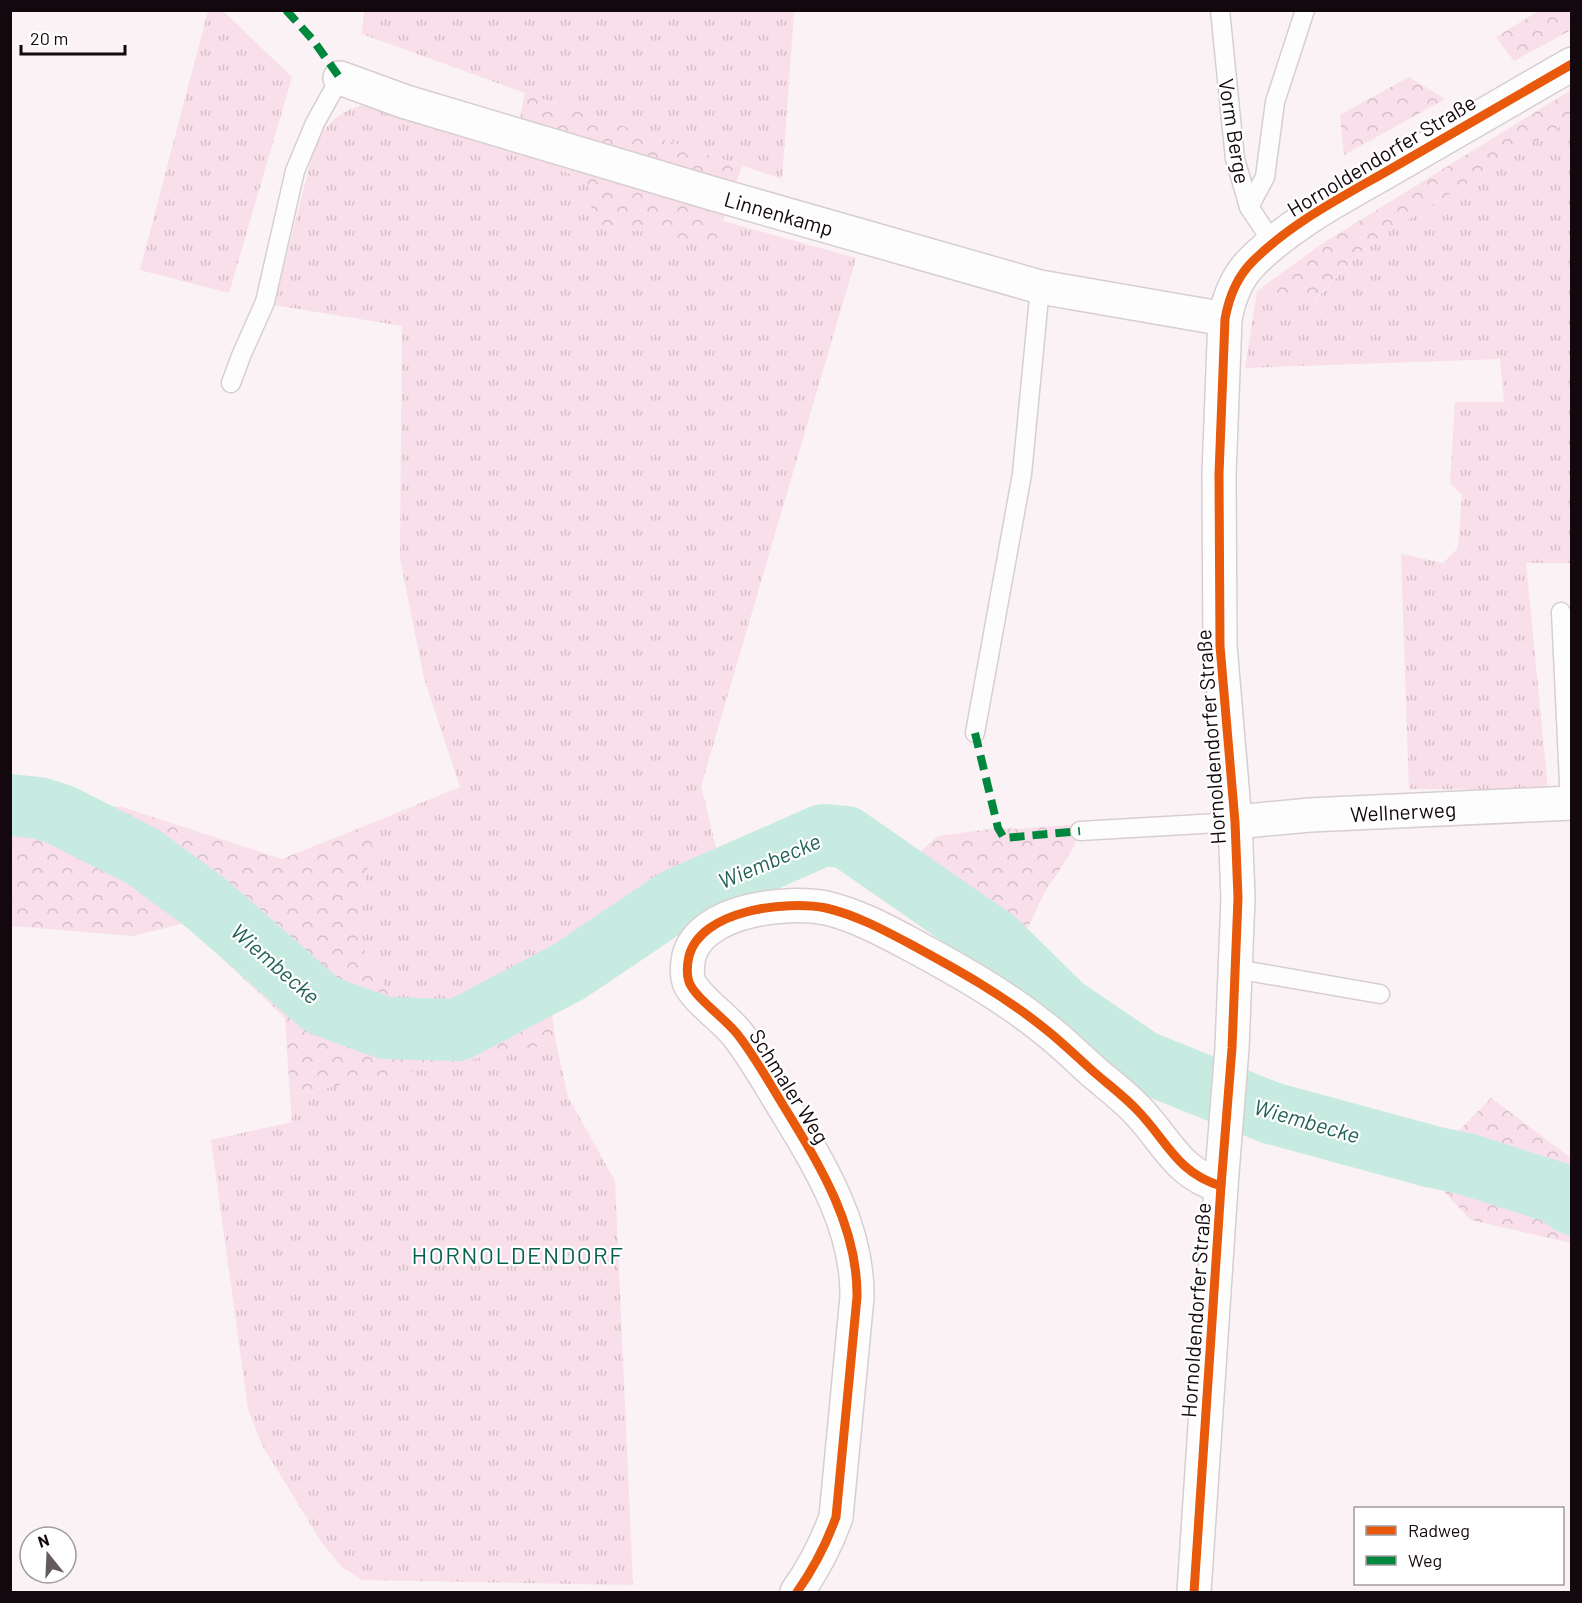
<svg xmlns="http://www.w3.org/2000/svg" width="1582" height="1603" font-family="Barlow,sans-serif">
<style>
.grass{fill:url(#grass-tufts)}
.forest{fill:url(#forest-crowns)}
.lines{fill:none;stroke-linecap:round;stroke-linejoin:round}
.river{stroke:#c8ebe1;stroke-width:62}
.service-casing{stroke:#d8ced2;stroke-width:21}
.minor-casing{stroke:#d8ced2;stroke-width:36}
.tertiary-casing{stroke:#d8ced2;stroke-width:36}
.service{stroke:#fefdfe;stroke-width:18}
.minor{stroke:#fefdfe;stroke-width:33}
.tertiary{stroke:#fefdfe;stroke-width:33}
.quiet{stroke:#00873e;stroke-width:8;stroke-dasharray:15 8;stroke-linecap:butt}
.cycleway-casing{stroke:#fff;stroke-width:13}
.cycleway{stroke:#e8590c;stroke-width:9}
.labels{text-anchor:middle;dominant-baseline:central;stroke-width:4.5;stroke-linejoin:round;paint-order:stroke}
.street-label{font-size:21px;fill:#13080d;stroke:#fff}
.water-label{font-size:22px;font-style:italic;fill:#226354;stroke:#fff}
.quarter-label{font-size:24px;letter-spacing:1.5px;fill:#075f4e;stroke:#fff}
</style>
<defs>
<pattern id="grass-tufts" width="24" height="20" patternUnits="userSpaceOnUse" patternTransform="scale(1.5)"><rect width="24" height="20" fill="#f8dfe9"/><path d="M3 7l-1-3M5 7V3M7 7l1-3M15 17l-1-3M17 17v-4M19 17l1-3" fill="none" stroke="#d4bec7"/></pattern>
<pattern id="forest-crowns" width="20" height="18" patternUnits="userSpaceOnUse" patternTransform="scale(1.5)"><rect width="20" height="18" fill="#f8dfe9"/><path d="M2 6a3 3 0 1 1 6 0M12 15a3 3 0 1 1 6 0" fill="none" stroke="#d4bec7"/></pattern>
</defs>
<rect width="100%" height="100%" fill="#faf2f5"/>
<!-- grass -->
<g class="grass">
<path d="M208,11H223L292,77L229,293L140,270Z"/>
<path d="M364,11H794L782,179L525,93L362,34Z"/>
<path d="M370,103L420,118L587,180L715,244L723,221L856,258L701,786L717,852L477,999L403,1020L355,933L377,821L460,787L424,678L400,559L402,326L274,305L316,141C333,118 342,110 370,103Z"/>
<path d="M1571,120V563H1526L1548,790L1409,789L1401,554L1443,563L1458,548L1462,495L1450,483L1455,402H1504L1500,359L1245,368L1257,291L1314,301L1371,242Z"/>
<path d="M556,1043L568,1097L615,1181L633,1585L362,1580L342,1567L322,1543L262,1445L248,1409L211,1140L292,1122L290,1095Z"/>
</g>
<!-- forest -->
<g class="forest">
<path d="M1539,11H1571V30L1514,61L1496,37Z"/>
<path d="M1409,77L1445,99L1344,155L1340,115Z"/>
<path d="M1571,90V120L1371,242L1313,301L1257,291L1320,245Z"/>
<path d="M525,93L742,166L715,244L594,223L587,180L513,153Z"/>
<path d="M57,805L122,807L282,859L377,821L355,933L403,1020L477,999L717,852L725,894L551,1008L556,1043L290,1095L285,1018L185,923L133,936L11,926V837Z"/>
<path d="M1080,824C1078,849 1056,873 1044,894C1036,910 1029,926 1021,941L947,880L919,853L938,836L998,828L1017,829Z"/>
<path d="M1491,1098L1571,1158V1243L1471,1220L1446,1194L1433,1157Z"/>
</g>
<g class="lines">
<!-- river -->
<path class="river" d="M10,805L39,808L61,815L142,856L207,904L322,1005L385,1028L458,1030L570,971L675,900L823,835L846,837L996,941L1064,1008L1142,1061L1271,1113L1433,1157L1466,1164L1554,1192L1572,1204"/>
<!-- service casing -->
<g class="service-casing">
<g id="service">
<path d="M1220,10L1235,159L1249,207L1273,243"/>
<path d="M1249,207L1265,177L1275,102L1305,10"/>
<path d="M231,383L241,356L265,302L295,171L315,123L340,78"/>
<path d="M1561,612L1570,803"/>
<path d="M975,733L1022,474L1040,287"/>
<path d="M1080,831L1235,822"/>
<path d="M1236,969L1380,994"/>
</g>
</g>
<!-- minor casing -->
<g class="minor-casing">
<g id="minor">
<path d="M340,78L406,102L711,193L1040,287L1225,319"/>
<path d="M1235,822L1310,815L1572,803"/>
<path d="M797,1592C814,1568 826,1545 836,1517L857,1297C858,1226 819,1164 783,1105C769,1082 755,1057 738,1035C726,1019 695,998 689,982C686,973 687,965 689,956C701,910 786,900 826,908C856,915 884,930 912,945C958,970 1003,995 1044,1028C1062,1042 1078,1058 1095,1073C1109,1085 1125,1097 1138,1111C1167,1141 1177,1173 1221,1186"/>
</g>
</g>
<!-- tertiary casing -->
<g class="tertiary-casing">
<path id="tertiary" d="M1194,1592L1221,1186L1232,1048L1238,898L1235,822L1220,646L1219,474L1225,319C1229,297 1236,278 1252,262C1291,223 1342,197 1389,170C1450,135 1511,99 1572,64"/>
</g>
<!-- service -->
<use href="#service" class="service"/>
<!-- minor -->
<use href="#minor" class="minor"/>
<!-- tertiary -->
<use href="#tertiary" class="tertiary"/>
<!-- quiet -->
<g class="quiet">
<path d="M286,10L313,40L340,78"/>
<path d="M975,733L998,828L1004,838L1080,831"/>
</g>
<!-- cycleway casing -->
<g class="cycleway-casing">
<g id="cycleway">
<path d="M797,1592C814,1568 826,1545 836,1517L857,1297C858,1226 819,1164 783,1105C769,1082 755,1057 738,1035C726,1019 695,998 689,982C686,973 687,965 689,956C701,910 786,900 826,908C856,915 884,930 912,945C958,970 1003,995 1044,1028C1062,1042 1078,1058 1095,1073C1109,1085 1125,1097 1138,1111C1167,1141 1177,1173 1221,1186"/>
<path d="M1194,1592L1221,1186L1232,1048L1238,898L1235,822L1220,646L1219,474L1225,319C1229,297 1236,278 1252,262C1291,223 1342,197 1389,170C1450,135 1511,99 1572,64"/>
</g>
</g>
<!-- cycleway -->
<use href="#cycleway" class="cycleway"/>
</g>
<g class="labels">
<!-- street labels -->
<g class="street-label">
<text transform="translate(1235 131) rotate(81)">Vorm Berge</text>
<text transform="translate(1381 155) rotate(-31)">Hornoldendorfer Straße</text>
<text transform="translate(779 213) rotate(16)">Linnenkamp</text>
<text transform="translate(1210 737) rotate(-94)">Hornoldendorfer Straße</text>
<text transform="translate(1403 811) rotate(-3)">Wellnerweg</text>
<text transform="translate(790 1086) rotate(58)">Schmaler Weg</text>
<text transform="translate(1195 1310) rotate(-86)">Hornoldendorfer Straße</text>
</g>
<!-- water labels -->
<g class="water-label">
<text transform="translate(769 860) rotate(-23)">Wiembecke</text>
<text transform="translate(276 963) rotate(41)">Wiembecke</text>
<text transform="translate(1307 1120) rotate(16)">Wiembecke</text>
</g>
<!-- quarter labels -->
<g class="quarter-label">
<text x="518" y="1254">HORNOLDENDORF</text>
</g>
</g>
<!-- border -->
<rect width="1582" height="1603" fill="none" stroke="#13080d" stroke-width="24"/>
<!-- legend -->
<rect x="1354" y="1507" width="210" height="78" fill="#ffffff" stroke="#a19c9e" stroke-width="1.5"/>
<rect x="1366" y="1526" width="30" height="9" fill="#e8590c" stroke="#a19c9e" stroke-width="1.5"/>
<text x="1408" y="1537" font-size="18" fill="#13080d">Radweg</text>
<rect x="1366" y="1556" width="30" height="9" fill="#00873e" stroke="#a19c9e" stroke-width="1.5"/>
<text x="1408" y="1567" font-size="18" fill="#13080d">Weg</text>
<!-- north arrow -->
<g transform="translate(48 1555) rotate(342)"><circle r="28" fill="#ffffff" stroke="#a19c9e" stroke-width="1.5"/>
<path d="M0-4.5L10 22L0 15L-10 22Z" fill="#645a5e"/>
<text y="-9" font-size="16" font-weight="bold" text-anchor="middle" fill="#13080d">N</text>
</g>
<!-- scale -->
<path d="M21 45v9h104v-9" fill="none" stroke="#13080d" stroke-width="3"/>
<text x="30" y="45" font-size="18" fill="#13080d" stroke="#ffffff" stroke-width="4.5" paint-order="stroke">20 m</text>
</svg>
